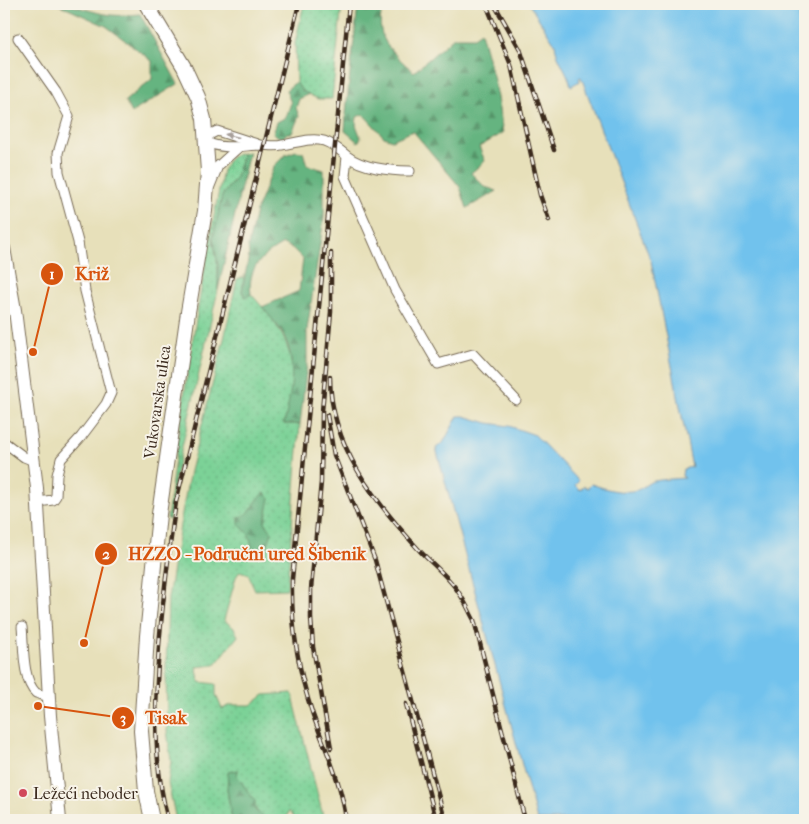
<svg xmlns="http://www.w3.org/2000/svg" width="809" height="824" font-family="'IM FELL French Canon',serif">
<style>
.grass{fill:url(#grass-dots);stroke:#5c7e5a}
.forest{fill:url(#forest-firs);stroke:#506f4f}
.water{fill:#71c2ed;stroke:#567686}
.lines{fill:none;stroke-linecap:round;stroke-linejoin:round}
.street-casing{stroke:#776a55;stroke-width:11}
.secondary-casing{stroke:#776a55;stroke-width:14}
.primary-casing{stroke:#776a55;stroke-width:16}
.street{stroke:#fff;stroke-width:9}
.secondary{stroke:#fff;stroke-width:12}
.primary{stroke:#fff;stroke-width:14}
.rail-casing{stroke:#3b2a1e;stroke-width:4.5}
.rail{stroke:#f7f3e8;stroke-width:2.5;stroke-dasharray:8;stroke-linecap:butt}
.oneway{fill:#a79f9a}
.poi-dot{fill:#d1495b;stroke:#f7f3e8;stroke-width:2}
.labels{text-anchor:middle;dominant-baseline:central;stroke-width:4;stroke-linejoin:round;paint-order:stroke}
.street-label{font-size:16px;fill:#3b2a1e;stroke:#f7f3e8}
.poi-label{font-size:16px;fill:#3b2a1e;stroke:#f7f3e8;text-anchor:start}
.leader{fill:none;stroke:#d7540e;stroke-width:2}
.callout-dot{fill:#d7540e;stroke:#f7f3e8;stroke-width:2}
.mark-label{font-size:15px;text-anchor:middle;font-weight:bold;fill:#fff}
.callout-label{font-size:18px;text-anchor:middle;font-weight:bold;fill:#d7540e;stroke:#f7f3e8;stroke-width:4;stroke-linejoin:round;paint-order:stroke}
</style>
<defs>
<pattern id="grass-dots" width="8" height="8" patternUnits="userSpaceOnUse" patternTransform="scale(1.25)"><rect width="8" height="8" fill="#7cd297"/><path d="M2 2h.1M6 6h.1" fill="none" stroke="#6cb482" stroke-width="1.8" stroke-linecap="round"/></pattern>
<pattern id="forest-firs" width="22" height="20" patternUnits="userSpaceOnUse" patternTransform="scale(1.25)"><rect width="22" height="20" fill="#65b480"/><path d="M5 1l3.5 6h-7zM16 11l3.5 6h-7z" fill="#549368"/></pattern>
</defs>
<rect width="100%" height="100%" fill="#f7f3e8"/>
<filter id="ink" filterUnits="userSpaceOnUse"><feTurbulence type="fractalNoise" baseFrequency=".02" numOctaves="2"/><feDisplacementMap in="SourceGraphic" scale="10" xChannelSelector="R" yChannelSelector="G"/><feConvolveMatrix kernelMatrix="1 2 1 2 8 2 1 2 1" color-interpolation-filters="sRGB"/></filter>
<filter id="wash" filterUnits="userSpaceOnUse"><feTurbulence type="fractalNoise" baseFrequency=".0096" numOctaves="4" result="noise"/><feDisplacementMap in="SourceGraphic" scale="20" xChannelSelector="R" yChannelSelector="G"/><feGaussianBlur stdDeviation="1.12" result="paint"/><feColorMatrix in="noise" values="0 0 0 0 0 0 0 0 0 0 0 0 0 0 0 0 0 1.4 0 .05"/><feComposite in="paint" operator="in"/></filter>
<g filter="url(#wash)">
<rect width="100%" height="100%" fill="#e7e0ba"/>
<!-- grass -->
<g class="grass">
<path d="M304,4H342L332,99H318L302,91L296,82L295,43Z"/>
<path d="M243,153L236,177L222,196L213,238L218,266V290L175,478L169,520L167,519C182,402 200,286 223,170C227,161 232,154 243,153Z"/>
<path d="M244,277L242,291L245,297L251,294C277,323 295,345 292,386C292,399 287,412 284,424H300L287,589L255,590L248,574L240,571L236,577L224,620L234,628L238,636L215,665L196,667L200,682L216,684V695L222,709L231,705H251L264,695L292,693L324,820H296L289,811L286,820C281,820 275,821 270,820C255,818 245,788 237,776L238,770L227,789L232,820H176L168,783L171,761L167,730L166,668L168,598L182,513L190,471L224,339L237,279Z"/>
</g>
<!-- forest -->
<g class="forest">
<path d="M57,4C76,4 92,13 111,15C121,16 130,15 140,14L178,84L131,113L125,101L152,79V61L106,26Z"/>
<path d="M358,4H363L361,7L366,12L373,9L375,4H384C372,36 391,52 414,72L454,37H474L481,32L494,80L503,133L479,147L485,161L471,173L485,187L497,191L467,208L460,187L413,131L392,140L384,137L363,114L357,117L356,125L361,138L358,142L345,131C347,88 354,46 358,4Z"/>
<path d="M296,82L302,91L309,94L299,99L296,108L299,116L292,133H287L282,139L273,133L277,122L286,117L291,103L286,90Z"/>
<path d="M296,151L303,152L307,165L324,170V218L307,330V364L300,424H284C291,393 299,358 280,329C274,321 268,314 262,307L299,291L303,259L292,248L283,244C262,256 247,268 251,294L245,297L242,291L249,255L248,246L256,211L274,166L285,155Z"/>
<path d="M249,152L218,290V266L213,238L222,196L236,177L243,153Z"/>
<path d="M265,493L270,498L265,523L272,532L264,557L253,550L249,535L239,524V518C257,510 251,503 265,493Z"/>
<path d="M238,770L237,776L255,801V810L268,820H232L227,789L228,772Z"/>
</g>
<!-- water -->
<path class="water" d="M529,4H797L801,24L805,37V820H537L436,448L443,443L458,416H464L488,423L509,426L535,435L579,481L575,485L580,490L584,486L588,488L591,484C606,489 621,494 637,490C643,488 648,482 654,481C664,479 675,479 685,478L682,476L683,469L692,467L651,261L581,77L579,78L580,81L571,86C568,71 556,59 555,44Z"/>
</g>
<g filter="url(#ink)">
<g class="lines">
<!-- street casing -->
<g class="street-casing">
<g id="street">
<path d="M18,38L56,92L69,116L58,153L59,172L78,242L85,291L111,393L106,404L81,437L61,459L57,475L56,496L53,500L38,502"/>
<path d="M205,137L217,131L257,144"/>
<path d="M206,142C224,150 240,146 259,145C267,145 275,147 282,145C296,143 311,137 324,141C333,144 340,150 347,156C362,168 391,171 410,171"/>
<path d="M347,157L345,176L395,290L438,364L473,354L516,400"/>
<path d="M210,186L218,166L238,148"/>
<path d="M4,308L15,310"/>
<path d="M4,442L24,457L34,461"/>
<path d="M22,627C24,645 22,680 36,693L49,697"/>
</g>
</g>
<!-- secondary casing -->
<g class="secondary-casing">
<path id="secondary" d="M4,248L15,310L37,488L50,716L60,820"/>
</g>
<!-- primary casing -->
<g class="primary-casing">
<path id="primary" d="M146,4L184,67L198,97L204,119L208,171L205,211L188,312L159,514L147,636L141,731L146,791L152,820"/>
</g>
<!-- street -->
<use href="#street" class="street"/>
<!-- secondary -->
<use href="#secondary" class="secondary"/>
<!-- primary -->
<use href="#primary" class="primary"/>
<!-- rail casing -->
<g class="rail-casing">
<g id="rail">
<path d="M486,4L511,65L540,195L549,220"/>
<path d="M494,4L520,49L554,150"/>
<path d="M331,253V312L322,411L321,482L311,589V618L313,647L331,748"/>
<path d="M330,377C330,446 376,503 420,551C432,564 450,578 459,593C465,601 469,611 474,620L525,820"/>
<path d="M327,415L334,455L375,560L445,820"/>
<path d="M406,704L436,820"/>
<path d="M168,820C153,764 155,704 159,646C163,598 169,550 176,502L299,4"/>
<path d="M346,820C342,783 325,749 313,715C298,671 291,625 292,579L349,4"/>
</g>
</g>
<!-- rail -->
<use href="#rail" class="rail"/>
</g>
<!-- one-way arrows -->
<defs><path id="oneway-solid" d="M-6-.8H1V-3.2L6.5 0L1 3.2V.8H-6Z" transform="scale(1.25)"/></defs>
<use class="oneway" href="#oneway-solid" transform="translate(232 136) rotate(-166)"/>
</g>
<!-- markers -->
<circle class="poi-dot" cx="23" cy="793" r="5"/>
<g class="labels">
<!-- street labels -->
<g class="street-label">
<text transform="translate(157 402) rotate(-82)">Vukovarska ulica</text>
</g>
<!-- poi labels -->
<g class="poi-label">
<text x="33" y="793">Ležeći neboder</text>
</g>
</g>
<!-- callouts -->
<path class="leader" d="M33 352L52 274M84 643L106 554M38 706L123 718"/>
<g class="callout-dot">
<circle cx="33" cy="352" r="5"/>
<circle cx="84" cy="643" r="5"/>
<circle cx="38" cy="706" r="5"/>
<circle cx="52" cy="274" r="12"/>
<circle cx="106" cy="554" r="12"/>
<circle cx="123" cy="718" r="12"/>
</g>
<g class="mark-label">
<text x="52" y="279">1</text>
<text x="106" y="559">2</text>
<text x="123" y="723">3</text>
</g>
<g class="callout-label">
<text x="92" y="280">Križ</text>
<text x="247" y="560">HZZO - Područni ured Šibenik</text>
<text x="166" y="724">Tisak</text>
</g>
<!-- margin -->
<rect width="809" height="824" fill="none" stroke="#f7f3e8" stroke-width="20"/>
</svg>
